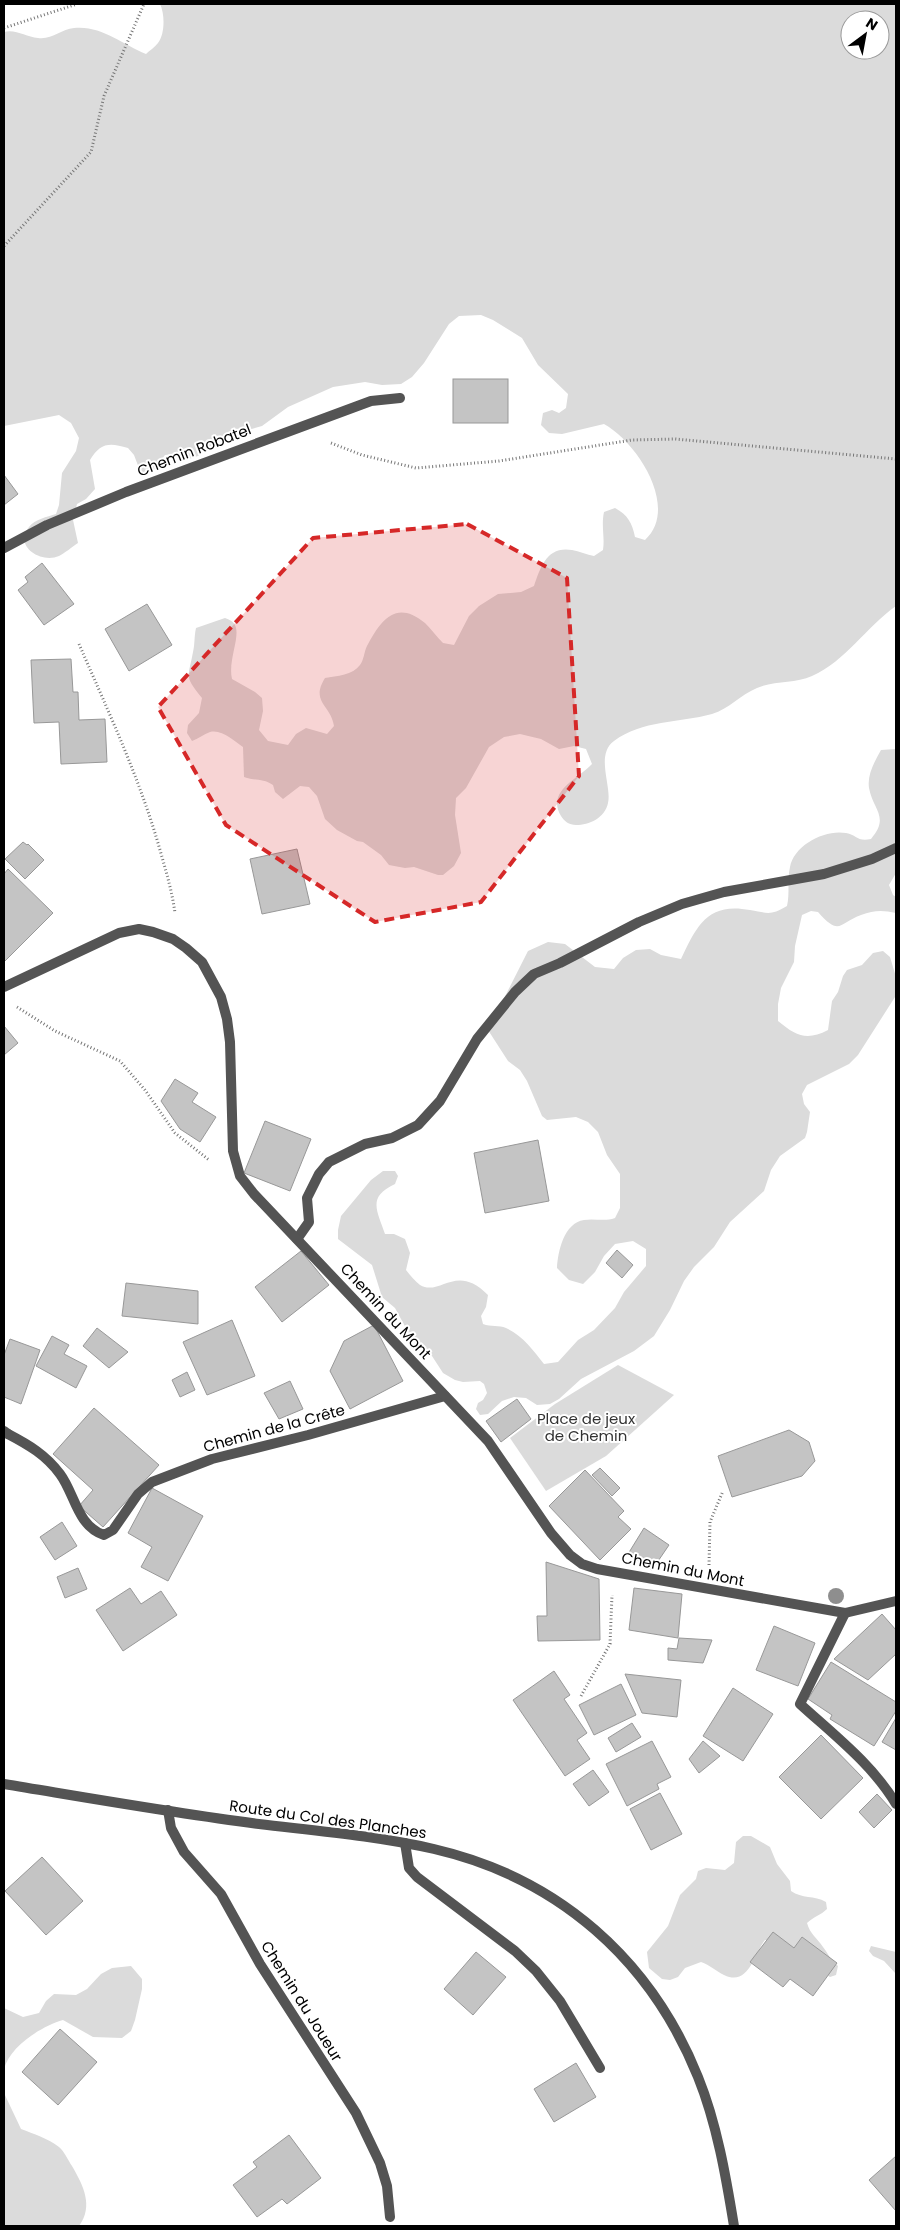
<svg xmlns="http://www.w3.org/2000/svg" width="900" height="2230" font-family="Poppins,sans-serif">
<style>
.green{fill:#dbdbdb;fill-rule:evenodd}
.building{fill:#c4c4c4;stroke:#989898}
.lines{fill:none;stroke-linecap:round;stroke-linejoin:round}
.path{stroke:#767676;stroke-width:3;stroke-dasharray:1 2.5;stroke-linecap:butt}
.service{stroke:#545454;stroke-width:10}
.minor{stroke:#545454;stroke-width:10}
.tertiary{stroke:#545454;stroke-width:10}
.tree{fill:#8e8e8e}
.marked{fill:#d62828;fill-opacity:0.2;stroke:#d62828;stroke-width:4;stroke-dasharray:10 6;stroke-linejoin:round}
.labels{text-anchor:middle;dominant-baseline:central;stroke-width:4;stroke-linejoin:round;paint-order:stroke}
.street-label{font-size:15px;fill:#000;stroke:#fff}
.park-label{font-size:15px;fill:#323232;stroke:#fff}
</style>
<rect width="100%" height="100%" fill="#fff"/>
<!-- green -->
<g class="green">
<path d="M160,4H896V606C866,627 846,661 812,676C795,684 775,680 757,688C740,695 729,709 712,714C679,723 642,720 614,741C595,755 612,786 608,803C605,818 589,825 576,825C569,825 564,821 561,816C546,791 578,779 592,764L586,749L574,746L559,749L541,739L520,734L504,737L489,747L466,788L456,798L455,815L461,853L454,866L443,875H438L414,867L405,868L389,865L381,855L363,842L357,841L337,830L325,819L317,796L309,787L300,786L283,799L275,792L273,785C263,778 255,781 244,777L243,747C234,741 222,729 210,732C204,734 198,739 192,741L187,733L188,725L199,713L202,698C184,675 188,679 193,652C195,644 194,637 196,628L225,618C230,620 235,622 236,628C239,640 228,662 232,679L255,692L262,698L263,711L259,730L268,741L288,745L296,734L306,728L327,734L334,726C331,705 310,702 325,678C337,676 353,675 360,665C364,660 364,652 367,646C380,622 395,598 425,623C431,629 437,637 443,643L454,645L469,616L479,606L498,594L521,592L534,586C541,566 547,546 572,550C579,551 587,555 594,556L603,550C605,537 601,526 604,512L615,508C628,515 632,523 635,537L645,540C680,508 637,442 604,424L562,434L549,433L541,425L543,413L552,410L559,413L566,408L568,394L538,365L522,338L493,320L481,315L459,316L449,324L424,363L412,377L401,384L382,385L365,382L333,387L288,407L262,426L220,438L198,456L186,460L175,454L165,455L152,472L142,476L134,455L128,448C109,442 100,443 90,460L95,489L86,499L77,504L73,520L78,543C72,547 65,553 59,556C41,564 13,546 29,527C35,519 47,517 56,514L59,505L62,473L76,451L79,438L71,423L59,415L4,426V32C16,29 26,37 38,38C52,40 61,29 74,28C101,25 122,44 146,54C149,51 155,47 158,43C165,34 165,14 160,4ZM850,20H880V50H850Z"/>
<path d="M896,749V873L889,885L893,895L896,897V913C883,910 874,910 861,915C839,923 840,937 818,912L811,911L802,915L795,946L794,962L781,988L778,1004V1021C796,1036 807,1041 828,1030L832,1001L838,992L843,976L847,970L862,965L873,953L883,951L890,957L896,977L895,997L858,1055L849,1064L807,1085L802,1094L804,1104L810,1112L807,1132L805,1138L780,1156L771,1170L764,1191L730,1222L714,1247L694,1267L684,1281L670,1310L654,1336L634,1351L581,1379L559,1399L550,1404L537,1405L526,1398L514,1397L502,1401L488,1414L480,1415L476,1409L478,1403L483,1400L487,1393L484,1384L480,1381L463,1382L455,1380L443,1373L432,1356L413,1341L395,1308L382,1297L372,1265L338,1239V1230L341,1216L371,1180L383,1171H395L398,1176L395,1184C367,1197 377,1210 385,1234H394L405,1239L410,1253L406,1270C410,1275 415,1281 420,1285C440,1297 456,1262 488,1295L486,1307L481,1316L483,1324C491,1327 499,1325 506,1328C523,1336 533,1350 544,1364L558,1362L578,1340L594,1330L615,1308L624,1292L646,1266V1249L633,1241L615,1244L604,1256L595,1272L583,1284L569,1280L557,1268C558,1251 564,1223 584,1220C595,1218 604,1222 615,1218L620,1208V1174L607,1155L598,1132L588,1122L576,1117L547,1120L542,1116L527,1081L520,1070L508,1061L488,1030L528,951L548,942L565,944L595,967L614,969L623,958L636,950L650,949L661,955L681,959C697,925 708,902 750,910C768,913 770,916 787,906C790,893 787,880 790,867C794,845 825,829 846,833C857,835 857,842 871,839C890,817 873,810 869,788C867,774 875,761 881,750Z"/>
<path d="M618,1365L674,1395L606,1456L546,1491L510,1438L555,1404Z"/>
<path d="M743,1836H751L770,1847L777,1864L790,1881L791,1891C802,1899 814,1895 826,1902L827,1909C821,1915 813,1917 807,1923C810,1934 817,1938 823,1947C829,1955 830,1959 838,1966L836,1975L830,1977L775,1940H765C754,1954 749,1987 724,1975C716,1971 710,1965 701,1962L685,1968L678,1977L670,1980L662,1979L649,1968L647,1952L668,1926L680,1895L696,1879L698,1871L706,1868L725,1870L734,1863L736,1842Z"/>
<path d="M871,1946L896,1952V1974L884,1961L873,1956L869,1951Z"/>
<path d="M131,1966L142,1979V1989L135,2020L131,2031L122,2038L93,2037L63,2020C42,2026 10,2046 4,2069V2008L23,2017L39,2013L46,2001L54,1994L76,1995L87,1989L101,1974L112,1968Z"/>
<path d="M4,2093L21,2129C34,2134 47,2138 59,2147C64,2151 68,2160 72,2166C83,2185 94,2206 79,2226H4Z"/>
</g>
<!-- building -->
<g class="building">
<rect x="453" y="379" width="55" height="44"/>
<path d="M4,475L18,494L4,505Z"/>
<path d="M42,563L74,604L44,625L18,590L28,582L25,577Z"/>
<path d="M147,604L172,645L129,671L105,629Z"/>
<path d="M71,659L73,692H78L79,720L105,719L107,762L61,764L59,722L34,723L31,660Z"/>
<path d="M23,842L27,845L28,844L44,860L25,879L5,859Z"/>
<path d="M297,849L310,904L262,914L250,859Z"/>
<path d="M8,869L53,913L4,962V874Z"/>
<path d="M4,1026L18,1043L4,1055Z"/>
<path d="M175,1079L198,1093L192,1102L216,1117L200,1142L180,1129L161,1101Z"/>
<path d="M265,1121L311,1139L290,1191L244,1173Z"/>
<path d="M538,1140L549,1201L485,1213L474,1153Z"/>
<path d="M617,1250L633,1265L622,1278L606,1263Z"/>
<path d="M301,1251L329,1285L282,1322L255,1287Z"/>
<path d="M126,1283L198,1291V1324L122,1316Z"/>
<path d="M232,1320L255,1376L207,1395L183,1342Z"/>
<path d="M374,1325L403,1381L350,1409L330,1371L344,1341Z"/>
<path d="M97,1328L128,1352L109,1368L83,1346Z"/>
<path d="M52,1336L69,1345L64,1354L87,1366L76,1388L36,1366Z"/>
<path d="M10,1339L40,1350L21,1404L4,1397V1355Z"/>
<path d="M187,1372L195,1390L180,1397L172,1380Z"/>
<path d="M290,1381L303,1409L279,1419L264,1393Z"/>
<path d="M517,1399L531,1419L501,1442L486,1421Z"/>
<path d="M94,1408L159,1465L103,1527L79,1506L93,1490L53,1454Z"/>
<path d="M789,1430L809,1442L815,1461L802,1476L732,1497L718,1456Z"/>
<path d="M600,1468L620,1488L612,1496L592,1475Z"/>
<path d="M585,1470L624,1511L618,1517L631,1529L600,1560L549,1506Z"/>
<path d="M152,1488L203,1516L168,1581L141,1567L152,1547L128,1533Z"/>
<path d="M62,1522L77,1546L55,1560L40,1537Z"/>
<path d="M644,1528L669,1545L652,1570L628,1554Z"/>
<path d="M546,1562L599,1579L600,1640L538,1641L537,1616H547Z"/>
<path d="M78,1568L87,1589L65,1598L57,1577Z"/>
<path d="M130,1588L141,1604L161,1591L177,1615L123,1651L96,1610Z"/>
<path d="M634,1588L682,1594L678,1638L629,1630Z"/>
<path d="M882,1614L896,1630V1654L868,1680L834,1659Z"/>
<path d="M774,1626L815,1643L798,1686L756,1670Z"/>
<path d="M679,1638L712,1640L703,1663L668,1660V1648L677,1649Z"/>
<path d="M831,1662L896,1702V1711L874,1746L830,1719L832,1715L808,1699Z"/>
<path d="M554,1671L570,1695L564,1699L587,1733L577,1740L590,1759L565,1776L513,1700Z"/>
<path d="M625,1674L681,1680L677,1717L642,1713Z"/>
<path d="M621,1684L636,1715L594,1735L579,1705Z"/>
<path d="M733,1688L773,1714L743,1761L703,1736Z"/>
<path d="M896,1718V1750L882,1742Z"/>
<path d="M632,1723L641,1737L616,1752L608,1738Z"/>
<path d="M821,1735L863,1778L821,1819L779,1777Z"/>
<path d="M652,1741L671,1777L657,1784L659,1789L627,1806L606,1764Z"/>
<path d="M703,1741L720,1756L699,1773L689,1759Z"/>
<path d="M593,1770L609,1792L589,1806L573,1784Z"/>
<path d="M660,1793L682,1834L651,1850L630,1809Z"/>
<path d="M877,1794L892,1810L874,1828L859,1812Z"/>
<path d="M42,1857L83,1901L46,1935L5,1891Z"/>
<path d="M773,1932L794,1948L802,1937L837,1963L813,1996L790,1979L783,1987L750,1962Z"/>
<path d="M476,1952L506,1977L473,2015L444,1989Z"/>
<path d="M60,2029L97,2062L58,2105L22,2072Z"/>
<path d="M576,2063L596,2097L554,2122L534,2089Z"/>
<path d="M289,2135L321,2178L287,2204L282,2199L257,2217L233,2185L257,2167L253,2162Z"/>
<path d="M896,2156V2211L869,2180Z"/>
</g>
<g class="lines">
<!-- path -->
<g class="path">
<path d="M4,28L77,4"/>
<path d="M4,246L91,152L104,96L144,4"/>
<path d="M331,443L362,455L416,468L499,461L632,440L675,439L896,459"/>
<path d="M79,644C108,711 140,779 160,850C166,871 172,891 175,913"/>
<path d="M17,1007L55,1031L120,1061L145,1090L175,1133L209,1160"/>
<path d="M709,1565L710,1522L723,1491"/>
<path d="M581,1696L610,1644L612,1595"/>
</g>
<!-- service -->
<g class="service">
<path d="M4,548L47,525L126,492L371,401L400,398"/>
<path d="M297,1239L309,1222L307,1198L319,1174L329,1162L365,1144L392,1138L418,1125L440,1101L477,1039L515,992L534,974L560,963L639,922L682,904L724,892L824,874L872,859L896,848"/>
<path d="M8,1434C29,1445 46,1455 60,1474C75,1494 77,1526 104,1535L113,1530L138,1494L152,1482L212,1459L308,1435L445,1396"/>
<path d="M405,1843L409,1868L417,1877L515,1951L536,1971L560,2001L600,2068"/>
</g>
<!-- minor -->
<g class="minor">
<path d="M4,987L119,933L139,929L153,932L173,939L186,948L202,962L221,997L227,1019L230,1042L233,1151L240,1176L254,1194L488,1441L551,1533L570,1555L582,1564L597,1569L845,1613L896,1601"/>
<path d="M4,1431L8,1434"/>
<path d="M845,1613L800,1704C834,1735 873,1765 896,1804"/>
<path d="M168,1810L171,1828L184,1852L221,1894L260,1964L356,2113L380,2163L387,2186L390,2217"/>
</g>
<!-- tertiary -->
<path class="tertiary" d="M4,1784C89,1798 174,1813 259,1824C318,1831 377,1836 434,1849C559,1878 651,1960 698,2077C717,2124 726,2177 734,2226"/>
</g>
<!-- trees -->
<circle class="tree" cx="836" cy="1596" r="8"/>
<!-- marked area -->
<path class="marked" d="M467,524L567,578L579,776L481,902L375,922L226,825L158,707L313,538Z"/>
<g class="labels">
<!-- street labels -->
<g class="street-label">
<text transform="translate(194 450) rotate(-21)">Chemin Robatel</text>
<text transform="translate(386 1311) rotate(47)">Chemin du Mont</text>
<text transform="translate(274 1428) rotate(-15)">Chemin de la Crête</text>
<text transform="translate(683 1569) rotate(11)">Chemin du Mont</text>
<text transform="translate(328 1819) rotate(8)">Route du Col des Planches</text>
<text transform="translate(302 2001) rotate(58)">Chemin du Joueur</text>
</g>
<!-- park labels -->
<g class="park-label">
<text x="586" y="1418">Place de jeux<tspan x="586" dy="17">de Chemin</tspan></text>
</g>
</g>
<!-- border -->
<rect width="900" height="2230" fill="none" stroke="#000000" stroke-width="10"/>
<!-- north arrow -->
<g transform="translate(865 35) rotate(32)"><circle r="24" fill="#ffffff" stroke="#999999"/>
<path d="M0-4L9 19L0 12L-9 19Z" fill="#000000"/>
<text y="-8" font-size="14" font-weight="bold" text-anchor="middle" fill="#000000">N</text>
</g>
</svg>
